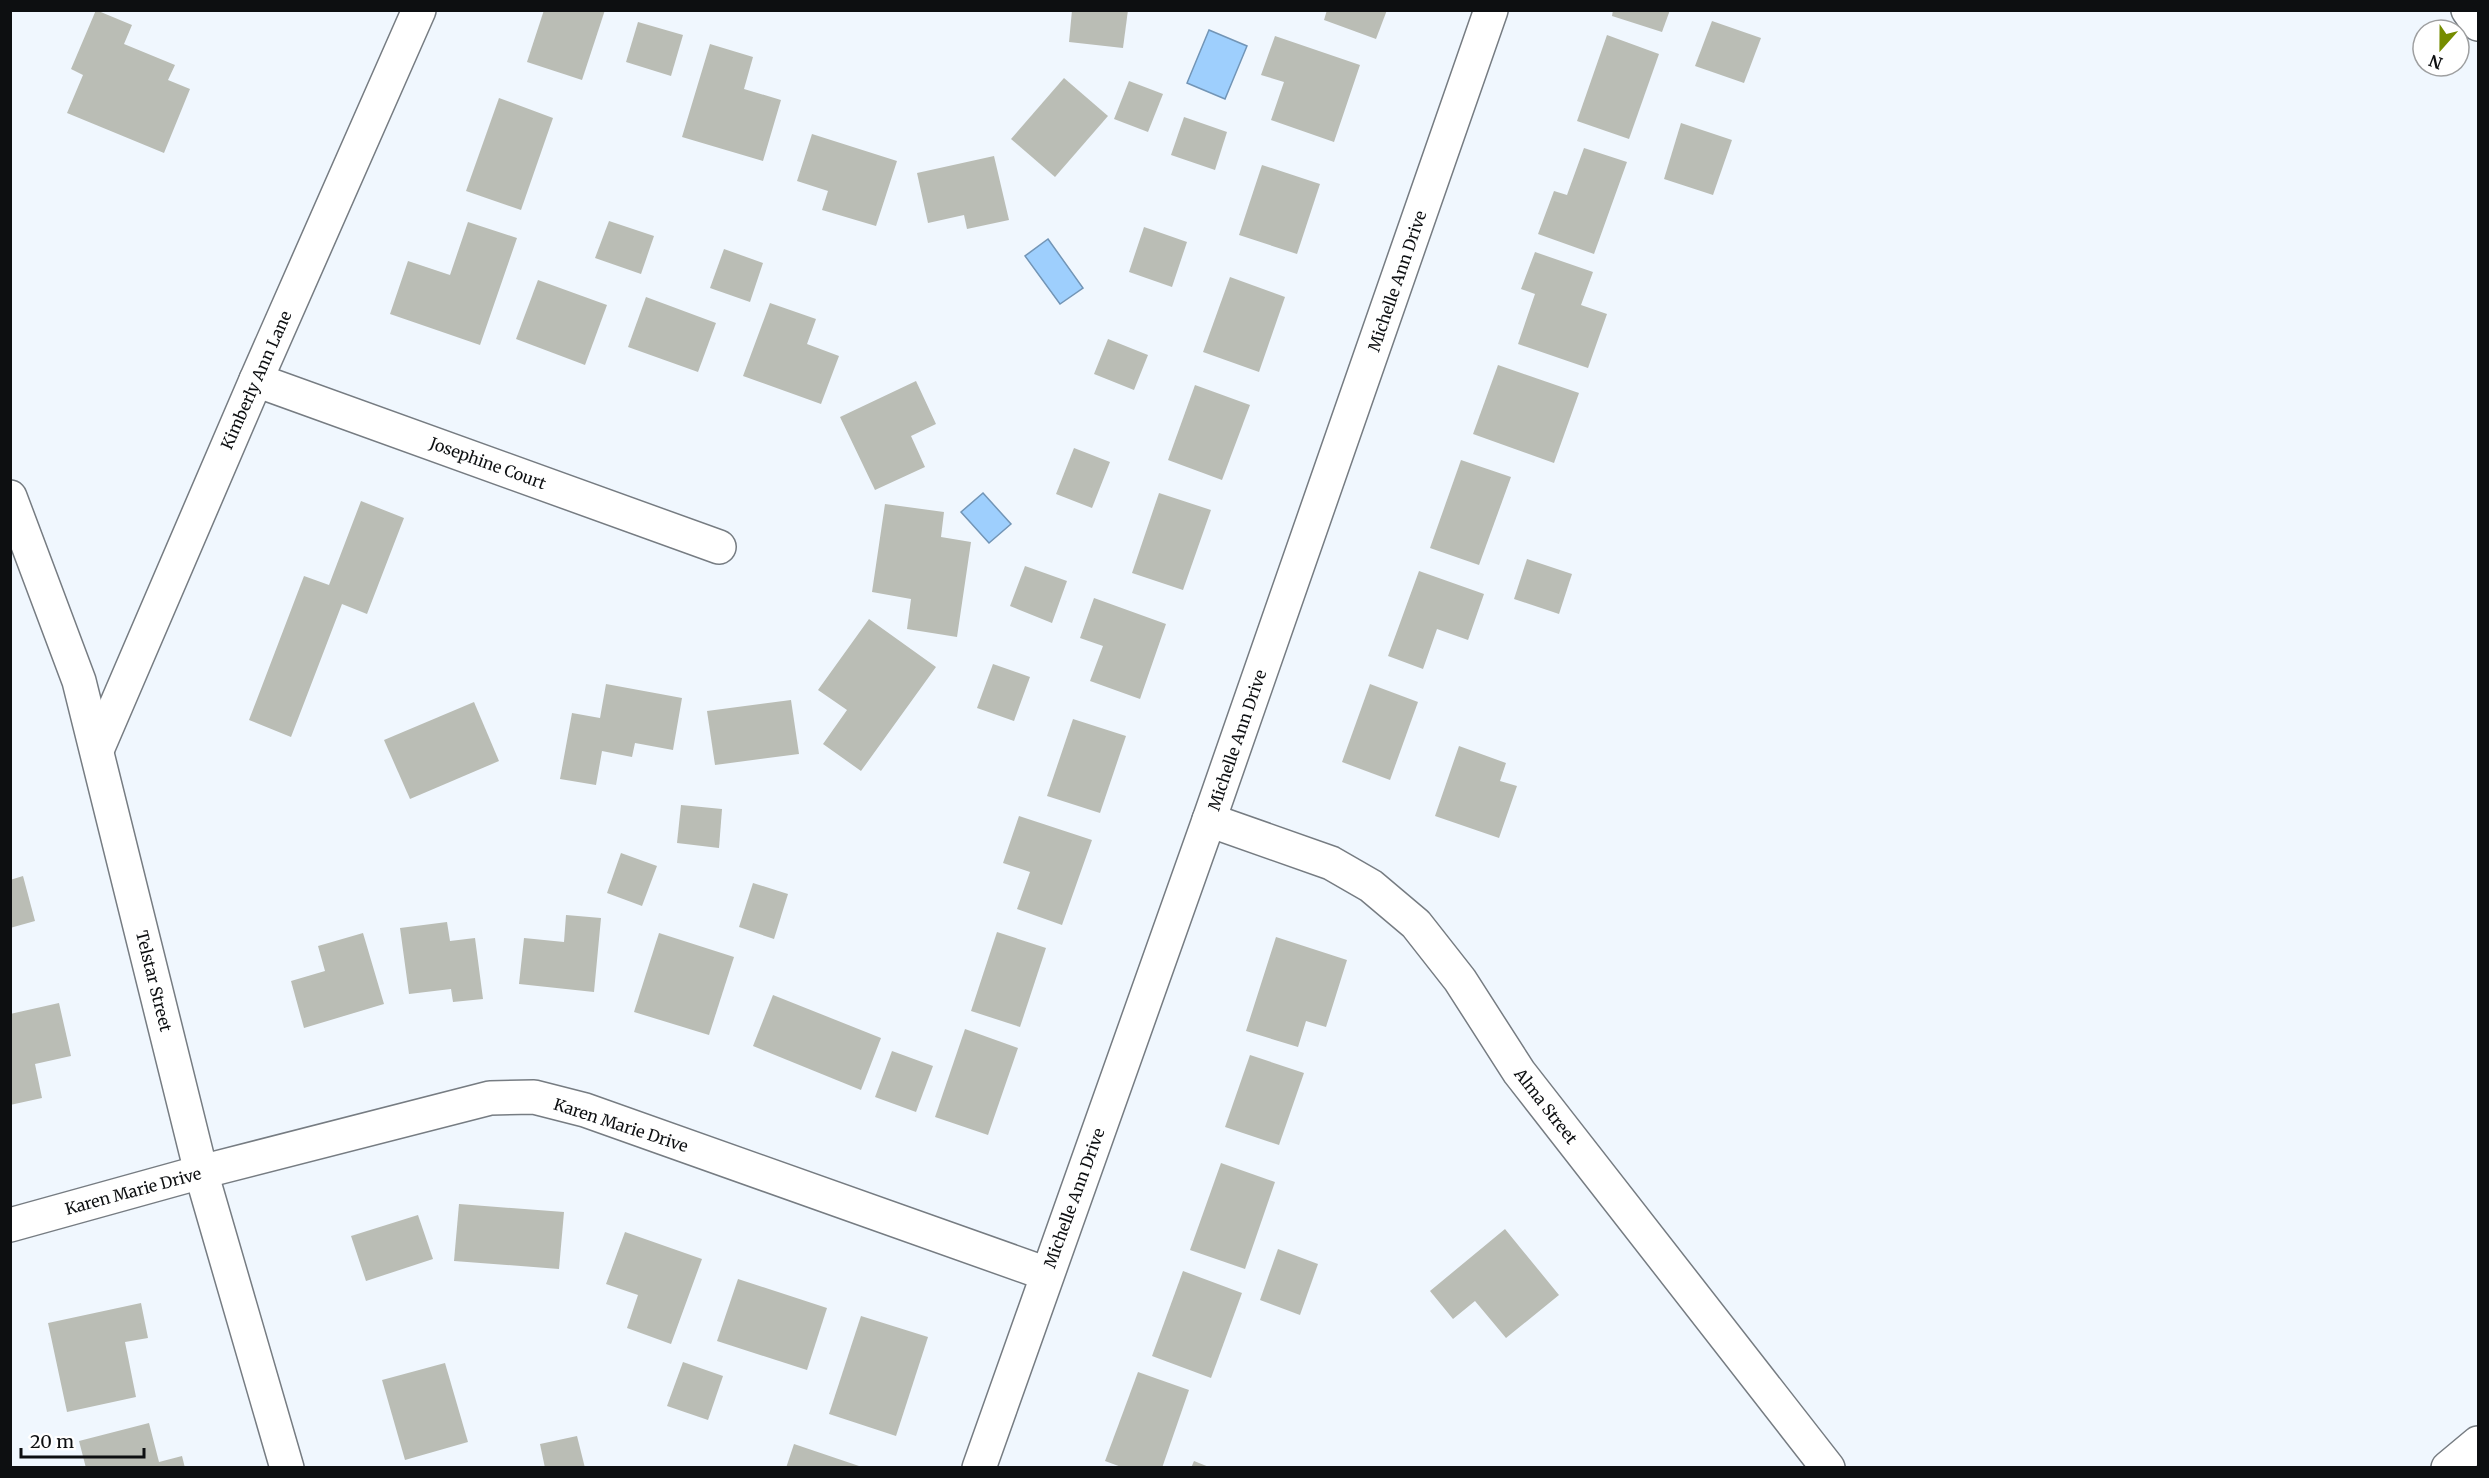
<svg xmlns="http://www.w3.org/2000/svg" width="2489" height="1478" font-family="Merriweather,serif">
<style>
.water{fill:#9ecffd;stroke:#7295b6;stroke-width:1.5}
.building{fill:#babdb5}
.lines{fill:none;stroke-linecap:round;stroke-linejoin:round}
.minor-casing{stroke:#767c82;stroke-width:36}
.minor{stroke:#fff;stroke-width:33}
.labels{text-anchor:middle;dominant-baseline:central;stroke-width:4.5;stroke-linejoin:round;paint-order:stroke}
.street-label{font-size:16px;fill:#0d0f11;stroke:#fff}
</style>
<rect width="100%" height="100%" fill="#f0f7fe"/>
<!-- water -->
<g class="water">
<path d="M1209,30L1247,46L1225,99L1187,83Z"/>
<path d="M1048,239L1083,288L1060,304L1025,256Z"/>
<path d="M983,493L1011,524L989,543L961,512Z"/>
</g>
<!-- building -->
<g class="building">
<path d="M96,10L132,25L124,44L175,65L168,80L190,89L164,153L67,113L83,75L71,69Z"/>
<path d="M544,10H605L582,80L527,62Z"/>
<path d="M1072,10H1128L1123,48L1069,42Z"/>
<path d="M1327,10H1387L1376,39L1324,20Z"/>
<path d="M1613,10H1670L1662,32L1612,16Z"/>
<path d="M1712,21L1761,38L1744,83L1695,66Z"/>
<path d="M638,22L683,35L671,76L626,62Z"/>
<path d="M1607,35L1659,54L1629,139L1577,121Z"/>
<path d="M1275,36L1360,65L1334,142L1271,120L1284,82L1261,75Z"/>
<path d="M710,44L753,57L744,89L781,100L763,161L682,137Z"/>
<path d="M1064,78L1108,116L1055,177L1011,139Z"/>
<path d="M1129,81L1163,94L1148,132L1114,119Z"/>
<path d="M499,98L553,118L521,210L466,191Z"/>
<path d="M1184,117L1227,132L1215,170L1171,155Z"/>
<path d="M1681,123L1732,140L1713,195L1664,179Z"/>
<path d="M812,134L897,161L876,226L822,210L828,191L797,181Z"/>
<path d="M1584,148L1627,162L1594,254L1538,234L1554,191L1567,195Z"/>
<path d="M994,156L1009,220L967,229L964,215L928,223L917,173Z"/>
<path d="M1262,165L1320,184L1297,254L1239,235Z"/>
<path d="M609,221L654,236L641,274L595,258Z"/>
<path d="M468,222L517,238L480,345L390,314L408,261L450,275Z"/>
<path d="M1144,227L1187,242L1172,287L1129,272Z"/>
<path d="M724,249L763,263L750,302L710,288Z"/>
<path d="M1535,252L1593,272L1581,305L1607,314L1588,368L1518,344L1535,294L1521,289Z"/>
<path d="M1230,277L1285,297L1259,372L1203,352Z"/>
<path d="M538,280L607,305L585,365L516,339Z"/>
<path d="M646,297L716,323L698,372L628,347Z"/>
<path d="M770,303L816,319L807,344L839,356L821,404L743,376Z"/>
<path d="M1108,339L1148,355L1134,390L1094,374Z"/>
<path d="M1498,365L1579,393L1554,463L1473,434Z"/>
<path d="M916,381L936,424L911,436L925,467L875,490L840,417Z"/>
<path d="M1195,385L1250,405L1222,480L1168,460Z"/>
<path d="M1074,448L1110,462L1092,508L1056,494Z"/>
<path d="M1461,460L1511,477L1479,565L1430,548Z"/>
<path d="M1159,493L1211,510L1183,590L1132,573Z"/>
<path d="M361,501L404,518L367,614L342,604L291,737L249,720L304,576L329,585Z"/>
<path d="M885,504L944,512L941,537L971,542L957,637L907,629L911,599L872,592Z"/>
<path d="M1527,559L1572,574L1559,614L1514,599Z"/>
<path d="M1025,566L1067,581L1052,623L1010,606Z"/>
<path d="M1419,571L1484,594L1468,640L1437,629L1423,669L1388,656Z"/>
<path d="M1094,598L1166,624L1140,699L1090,681L1103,646L1080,638Z"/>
<path d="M869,619L936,667L861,771L823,744L847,710L818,690Z"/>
<path d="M993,664L1030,677L1014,721L977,708Z"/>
<path d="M606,684L682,698L673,750L635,743L632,757L602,751L596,785L560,779L572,713L600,718Z"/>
<path d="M1370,684L1418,702L1390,780L1342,762Z"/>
<path d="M791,700L799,754L715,765L707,711Z"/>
<path d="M474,702L499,761L410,799L384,740Z"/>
<path d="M1073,719L1126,736L1100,813L1047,796Z"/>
<path d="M1459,746L1506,763L1500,781L1517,786L1499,838L1435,816Z"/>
<path d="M681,805L722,809L719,848L677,843Z"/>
<path d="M1019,816L1092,840L1062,925L1017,909L1030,872L1003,863Z"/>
<path d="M621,853L657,866L642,906L607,893Z"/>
<path d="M23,876L35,921L10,928V880Z"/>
<path d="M753,883L788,894L774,939L739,927Z"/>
<path d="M566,915L601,918L594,992L519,984L524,938L564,942Z"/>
<path d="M447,922L450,941L475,938L483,999L453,1002L451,989L409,994L400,928Z"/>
<path d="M997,932L1046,948L1020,1027L971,1011Z"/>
<path d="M363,933L384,1004L304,1028L291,981L325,971L318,946Z"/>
<path d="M659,933L734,957L709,1035L634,1012Z"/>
<path d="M1276,937L1347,960L1326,1027L1306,1021L1298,1047L1246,1031Z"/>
<path d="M773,995L881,1038L861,1090L753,1046Z"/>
<path d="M59,1003L71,1056L35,1064L42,1098L10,1105V1014Z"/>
<path d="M965,1029L1018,1048L988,1135L935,1117Z"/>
<path d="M892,1051L933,1066L916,1112L875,1097Z"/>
<path d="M1250,1055L1304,1073L1279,1145L1225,1127Z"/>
<path d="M1221,1163L1275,1182L1245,1269L1190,1250Z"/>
<path d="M459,1204L564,1212L559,1269L454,1261Z"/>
<path d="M418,1215L433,1259L366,1281L351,1236Z"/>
<path d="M1505,1229L1559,1295L1506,1338L1475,1301L1453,1319L1430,1291Z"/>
<path d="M625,1232L702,1259L671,1344L627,1328L638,1295L606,1284Z"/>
<path d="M1278,1249L1318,1264L1300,1315L1260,1300Z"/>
<path d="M1183,1271L1242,1293L1211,1378L1152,1356Z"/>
<path d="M738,1279L827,1308L807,1370L717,1341Z"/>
<path d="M141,1303L148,1338L125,1342L136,1397L67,1412L48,1323Z"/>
<path d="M861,1316L928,1337L896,1436L829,1414Z"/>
<path d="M683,1362L723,1376L708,1420L667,1406Z"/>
<path d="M445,1363L468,1442L405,1460L382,1380Z"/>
<path d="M1138,1372L1189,1390L1162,1468H1124L1105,1461Z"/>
<path d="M149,1423L159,1462L182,1456L185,1468H86L79,1441Z"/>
<path d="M577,1436L585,1468H545L540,1444Z"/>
<path d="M794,1444L862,1467V1468H786Z"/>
<path d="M1194,1461L1209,1467V1468H1191Z"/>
</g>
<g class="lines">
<!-- minor casing -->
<g class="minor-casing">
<g id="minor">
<path d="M2468,10L2478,24"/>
<path d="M256,380L719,547"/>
<path d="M10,497L79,681L201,1172L287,1468"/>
<path d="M97,750L256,380L419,10"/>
<path d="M1209,820L1331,863L1371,886L1416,924L1460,980L1519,1072L1828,1468"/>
<path d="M10,1225L201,1172L490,1098L534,1097L585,1110L1047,1274"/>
<path d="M979,1468L1209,820L1491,10"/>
<path d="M2448,1468L2478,1443"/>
</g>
</g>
<!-- minor -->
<use href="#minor" class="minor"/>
</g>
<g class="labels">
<!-- street labels -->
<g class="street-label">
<text transform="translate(1397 281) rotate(-71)">Michelle Ann Drive</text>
<text transform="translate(256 380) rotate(-66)">Kimberly Ann Lane</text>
<text transform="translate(488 463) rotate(20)">Josephine Court</text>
<text transform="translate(1237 740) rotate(-71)">Michelle Ann Drive</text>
<text transform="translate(154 981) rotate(76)">Telstar Street</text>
<text transform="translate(1546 1106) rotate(52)">Alma Street</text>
<text transform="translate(621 1125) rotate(18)">Karen Marie Drive</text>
<text transform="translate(133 1191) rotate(-15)">Karen Marie Drive</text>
<text transform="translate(1074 1198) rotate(-70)">Michelle Ann Drive</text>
</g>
</g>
<!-- border -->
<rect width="2489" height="1478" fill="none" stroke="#0d0f11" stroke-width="24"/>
<!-- north arrow -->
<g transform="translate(2441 48) rotate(201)"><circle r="28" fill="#ffffff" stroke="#9e9fa0" stroke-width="1.5"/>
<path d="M0-4.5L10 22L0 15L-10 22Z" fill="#758c00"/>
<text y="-9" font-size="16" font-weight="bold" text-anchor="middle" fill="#0d0f11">N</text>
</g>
<!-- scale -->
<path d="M21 1448v9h123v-9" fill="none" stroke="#0d0f11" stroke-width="3"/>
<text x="30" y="1448" font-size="18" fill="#0d0f11" stroke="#ffffff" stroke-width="4.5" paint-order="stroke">20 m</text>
</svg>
